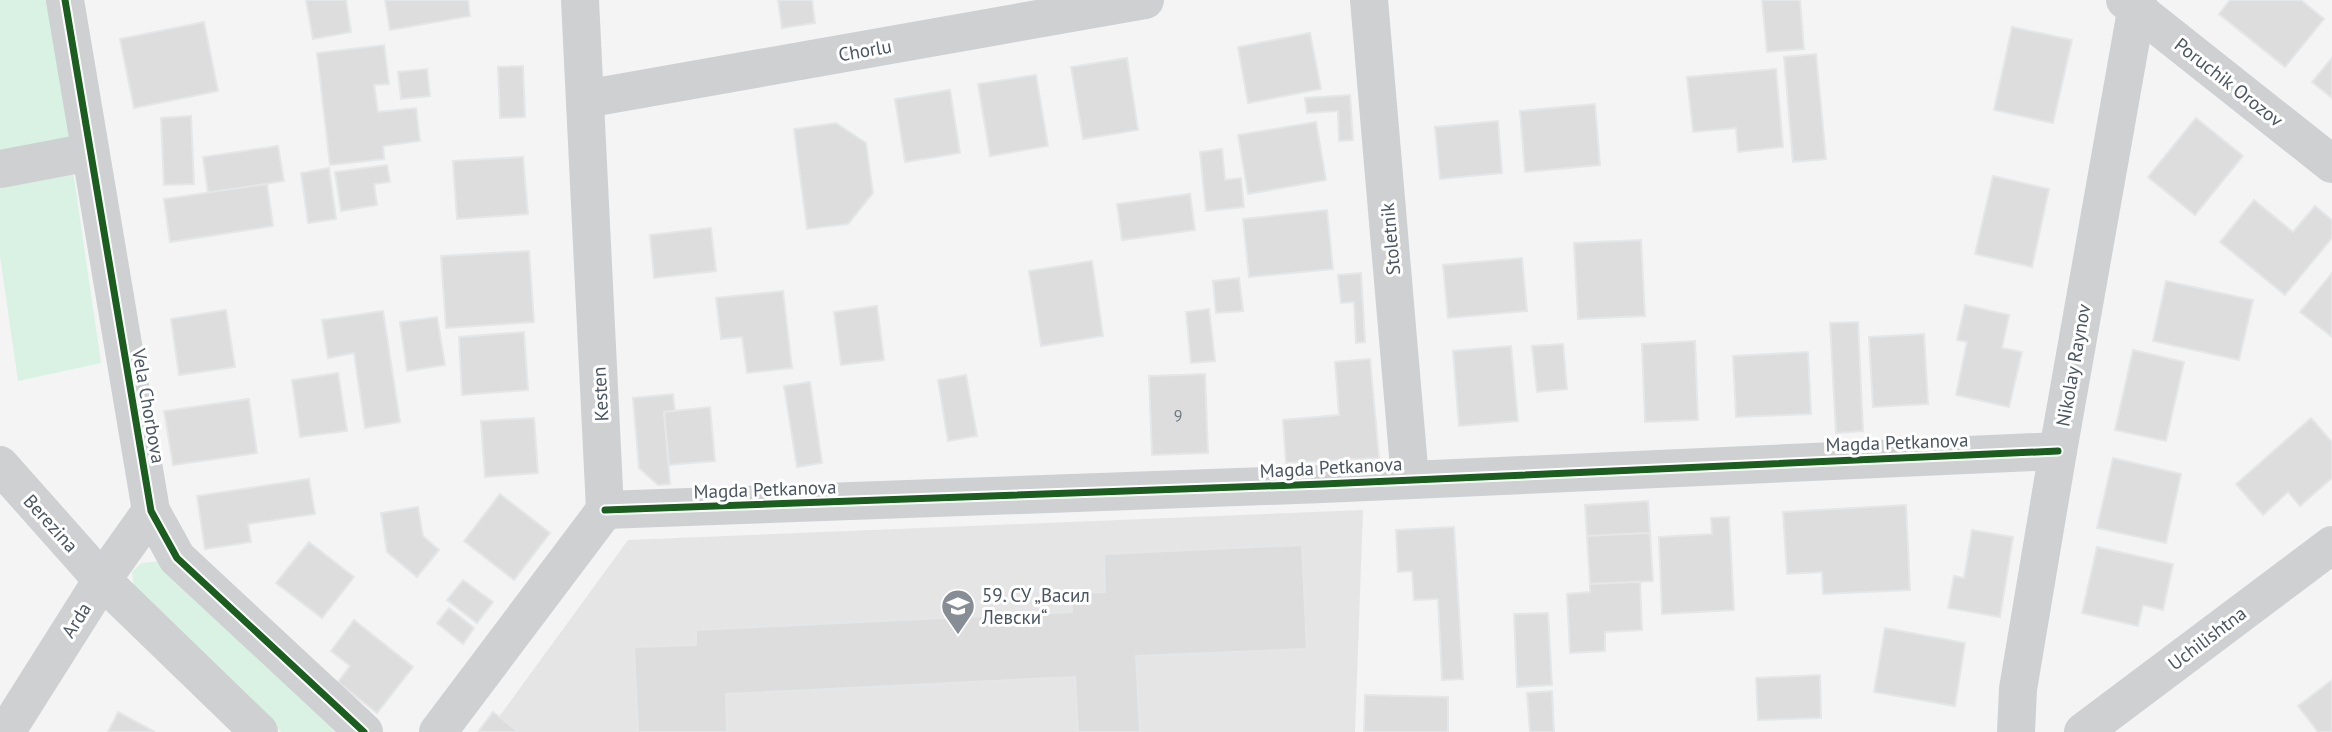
<svg xmlns="http://www.w3.org/2000/svg" width="2332" height="732" font-family="'PT Sans',sans-serif">
<style>
.education{fill:#e6e5e6}
.green{fill:#d9f2e3}
.building{fill:#ddddde;stroke:#e5e6e7;stroke-width:2}
.lines{fill:none;stroke-linecap:round;stroke-linejoin:round}
.street{stroke:#ced0d2;stroke-width:38}
.cycleway-casing{stroke:#fff;stroke-width:11}
.cycleway{stroke:#1b5e20;stroke-width:7}
.labels{text-anchor:middle;dominant-baseline:central;stroke-width:6;stroke-linejoin:round;paint-order:stroke}
.number-label{font-size:16px;fill:#707881}
.street-label{font-size:19px;fill:#4a5661;stroke:#fff}
.poi-label{font-size:19px;fill:#4a5661;stroke:#fff;text-anchor:start}
</style>
<rect width="100%" height="100%" fill="#f4f4f4"/>
<!-- education -->
<path class="education" d="M1363,510L1355,732H488L628,540Z"/>
<!-- green -->
<g class="green">
<path d="M0,0H65L90,152L0,169Z"/>
<path d="M73,171L101,363L18,381L0,256V186Z"/>
<path d="M164,561L351,732H281L134,587L132,572L141,563Z"/>
</g>
<!-- building -->
<g class="building">
<path d="M306,0H346L351,32L313,39Z"/>
<path d="M385,0H468L470,16L390,30Z"/>
<path d="M778,0H812L815,23L782,28Z"/>
<path d="M1762,0H1800L1804,49L1767,52Z"/>
<path d="M2230,0H2301L2324,19L2285,67L2219,14Z"/>
<path d="M204,22L218,91L134,108L120,39Z"/>
<path d="M2012,27L2072,40L2053,123L1994,110Z"/>
<path d="M1310,33L1321,89L1248,103L1238,47Z"/>
<path d="M384,45L389,84L374,85L378,112L416,108L420,141L383,146L384,159L330,165L317,53Z"/>
<path d="M1816,54L1826,159L1793,162L1784,57Z"/>
<path d="M1127,58L1138,130L1083,139L1071,67Z"/>
<path d="M2332,58V98L2312,82Z"/>
<path d="M523,66L525,117L500,118L498,67Z"/>
<path d="M427,69L430,96L401,99L398,72Z"/>
<path d="M1776,69L1783,147L1738,152L1736,128L1693,132L1687,77Z"/>
<path d="M1036,75L1048,146L990,156L978,84Z"/>
<path d="M950,90L960,153L905,162L895,99Z"/>
<path d="M1350,95L1353,140L1339,141L1338,111L1307,113L1305,98Z"/>
<path d="M1595,104L1600,165L1525,172L1520,111Z"/>
<path d="M191,116L194,184L164,185L161,118Z"/>
<path d="M2196,118L2243,156L2195,215L2148,177Z"/>
<path d="M1498,121L1502,173L1440,179L1435,127Z"/>
<path d="M1316,122L1326,180L1248,194L1238,135Z"/>
<path d="M836,123L866,143L873,193L848,224L807,229L794,129Z"/>
<path d="M278,146L284,181L208,193L203,157Z"/>
<path d="M1222,149L1225,180L1241,178L1244,207L1206,211L1200,152Z"/>
<path d="M523,157L528,214L457,219L453,161Z"/>
<path d="M387,165L390,182L374,184L377,205L341,211L335,172Z"/>
<path d="M329,168L336,219L308,223L301,173Z"/>
<path d="M1993,176L2049,189L2032,267L1975,254Z"/>
<path d="M267,184L273,226L170,242L164,199Z"/>
<path d="M1190,194L1195,230L1122,240L1117,204Z"/>
<path d="M2254,200L2293,232L2315,206L2332,220V238L2285,295L2220,242Z"/>
<path d="M1327,210L1333,269L1249,277L1243,219Z"/>
<path d="M711,228L716,271L654,278L650,235Z"/>
<path d="M1641,240L1645,316L1578,319L1574,243Z"/>
<path d="M529,251L534,322L446,328L441,256Z"/>
<path d="M1522,258L1527,311L1448,318L1443,265Z"/>
<path d="M1092,261L1103,336L1041,346L1029,271Z"/>
<path d="M1361,273L1365,342L1356,343L1354,302L1341,303L1338,275Z"/>
<path d="M2332,273V337L2300,312Z"/>
<path d="M1239,278L1243,311L1216,313L1213,281Z"/>
<path d="M2166,281L2253,300L2239,360L2153,341Z"/>
<path d="M783,291L792,368L747,373L742,337L721,339L716,298Z"/>
<path d="M1965,305L2009,315L2002,348L2022,352L2009,407L1956,395L1967,342L1957,340Z"/>
<path d="M877,306L884,360L841,365L834,312Z"/>
<path d="M1209,309L1215,361L1191,363L1186,312Z"/>
<path d="M226,310L235,367L179,375L171,319Z"/>
<path d="M383,311L400,422L365,428L354,353L328,358L322,320Z"/>
<path d="M437,317L445,365L407,371L400,322Z"/>
<path d="M1858,322L1863,431L1836,433L1830,323Z"/>
<path d="M524,332L528,390L462,395L459,337Z"/>
<path d="M1924,334L1928,404L1873,407L1869,337Z"/>
<path d="M1695,341L1698,420L1645,422L1642,344Z"/>
<path d="M1563,344L1567,389L1537,392L1532,346Z"/>
<path d="M1511,346L1518,421L1459,426L1453,351Z"/>
<path d="M2133,350L2184,362L2166,441L2115,430Z"/>
<path d="M1808,352L1811,414L1736,417L1733,356Z"/>
<path d="M1370,359L1379,458L1286,463L1283,420L1339,415L1335,362Z"/>
<path d="M338,373L347,431L300,437L292,380Z"/>
<path d="M1205,374L1208,453L1152,455L1149,376Z"/>
<path d="M966,375L977,436L948,441L938,380Z"/>
<path d="M810,382L822,463L797,467L784,386Z"/>
<path d="M673,394L675,411L664,412L670,484L658,485L639,468L633,398Z"/>
<path d="M249,399L257,453L173,465L164,411Z"/>
<path d="M710,407L715,461L669,465L664,412Z"/>
<path d="M534,418L538,473L485,477L481,421Z"/>
<path d="M2311,418L2332,442V478L2300,506L2288,492L2263,515L2236,484Z"/>
<path d="M2113,458L2181,474L2166,543L2097,528Z"/>
<path d="M309,479L315,514L248,524L251,542L205,549L197,496Z"/>
<path d="M500,494L550,533L514,580L464,541Z"/>
<path d="M1648,501L1650,533L1587,536L1585,505Z"/>
<path d="M1906,505L1910,590L1823,594L1822,572L1787,574L1783,512Z"/>
<path d="M418,507L423,536L439,550L417,577L387,552L381,513Z"/>
<path d="M1729,517L1734,610L1662,614L1659,537L1712,534L1711,518Z"/>
<path d="M1454,527L1463,679L1442,680L1438,599L1414,600L1412,571L1398,572L1396,530Z"/>
<path d="M1972,530L2013,537L2000,617L1948,608L1954,576L1964,578Z"/>
<path d="M1650,533L1653,581L1590,584L1587,536Z"/>
<path d="M309,542L354,577L322,618L276,583Z"/>
<path d="M1302,545L1307,649L1136,656L1140,732H1078L1075,677L726,694L727,732H638L634,647L696,645V630L1072,612L1071,593L1105,592L1104,554Z"/>
<path d="M2097,547L2173,564L2163,610L2143,605L2138,626L2082,613Z"/>
<path d="M463,580L493,602L477,623L447,600Z"/>
<path d="M1640,582L1642,630L1605,632V651L1570,653L1567,594L1590,592V584Z"/>
<path d="M449,608L474,628L463,644L437,623Z"/>
<path d="M1548,613L1552,685L1517,687L1514,614Z"/>
<path d="M354,620L413,667L377,713L338,682L350,666L331,651Z"/>
<path d="M1885,628L1965,643L1955,706L1874,692Z"/>
<path d="M1820,675L1821,718L1758,720L1756,678Z"/>
<path d="M2332,680V732H2318L2298,706Z"/>
<path d="M1552,691L1554,732H1530L1527,693Z"/>
<path d="M1365,695L1448,697V732H1364Z"/>
<path d="M118,712L155,732H108Z"/>
<path d="M493,712L519,732H478Z"/>
</g>
<g class="lines">
<!-- street -->
<g class="street">
<path d="M65,0L151,511L177,558L364,732"/>
<path d="M1369,0L1410,479"/>
<path d="M2125,0L2332,164"/>
<path d="M585,99L1145,0"/>
<path d="M0,169L90,152"/>
<path d="M0,465L102,580L259,732"/>
<path d="M605,510L1323,484L2058,451"/>
<path d="M6,732L102,580L151,511"/>
<path d="M438,732L605,510L580,0"/>
<path d="M2016,732L2018,689L2058,451L2138,0"/>
<path d="M2083,732L2332,545"/>
</g>
<!-- cycleway casing -->
<g class="cycleway-casing">
<g id="cycleway">
<path d="M65,0L151,511L177,558L364,732"/>
<path d="M605,510L1323,484L2058,451"/>
</g>
</g>
<!-- cycleway -->
<use href="#cycleway" class="cycleway"/>
</g>
<!-- icons -->
<defs>
<g id="school-pin" transform="scale(1.75)"><path d="M0 17L-7.5 6A9.5 9.5 0 1 1 7.5 6Z" fill="#868d94" stroke="#fff"/><path d="M0-5L7-2L0 1L-7-2ZM-4 1L0 2.5L4 1V4Q0 6-4 4Z" fill="#fff"/></g>
</defs>
<g fill-rule="evenodd">
<use href="#school-pin" x="958" y="606"/>
</g>
<g class="labels">
<!-- number labels -->
<g class="number-label">
<text x="1178" y="415">9</text>
</g>
<!-- street labels -->
<g class="street-label">
<text transform="translate(865 50) rotate(-10)">Chorlu</text>
<text transform="translate(2229 82) rotate(38)">Poruchik Orozov</text>
<text transform="translate(1390 239) rotate(-95)">Stoletnik</text>
<text transform="translate(2073 365) rotate(-80)">Nikolay Raynov</text>
<text transform="translate(600 394) rotate(-93)">Kesten</text>
<text transform="translate(149 406) rotate(80)">Vela Chorbova</text>
<text transform="translate(1897 442) rotate(-2)">Magda Petkanova</text>
<text transform="translate(1331 467) rotate(-3)">Magda Petkanova</text>
<text transform="translate(765 489) rotate(-2)">Magda Petkanova</text>
<text transform="translate(51 523) rotate(48)">Berezina</text>
<text transform="translate(76 620) rotate(-58)">Arda</text>
<text transform="translate(2207 638) rotate(-37)">Uchilishtna</text>
</g>
<!-- poi labels -->
<g class="poi-label">
<text x="982" y="595">59. СУ „Васил<tspan x="982" dy="22">Левски“</tspan></text>
</g>
</g>
</svg>
